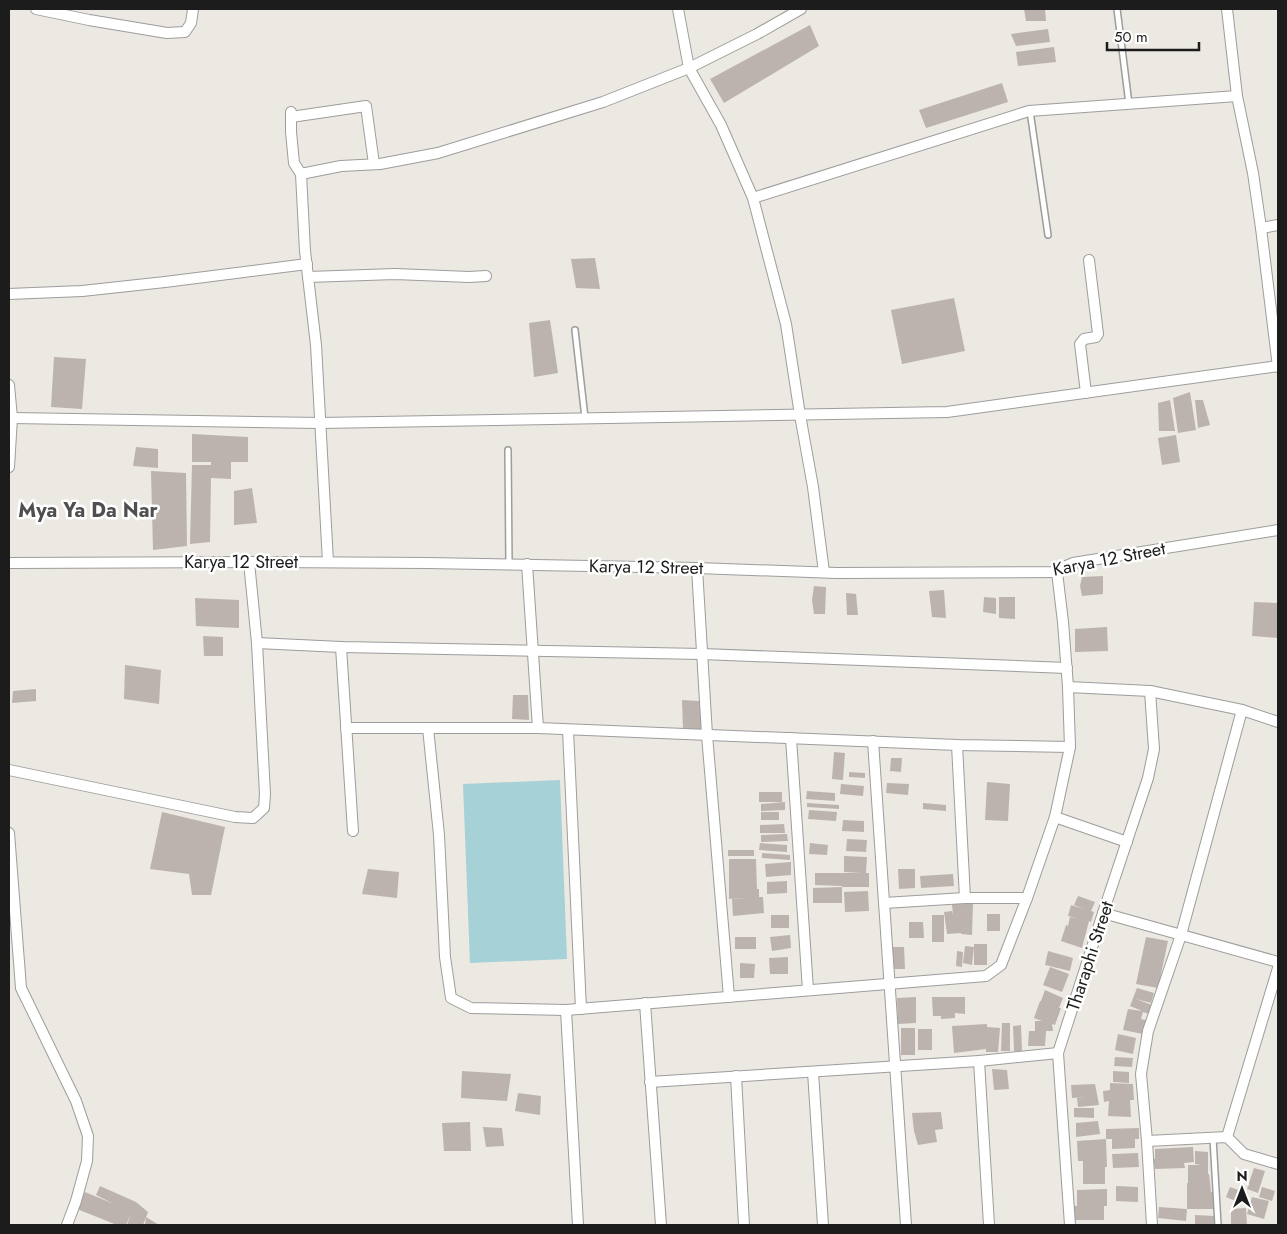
<svg xmlns="http://www.w3.org/2000/svg" width="1287" height="1234" font-family="Jost,sans-serif">
<style>
.water{fill:#a6d1d7}
.building{fill:#bcb3af}
.lines{fill:none;stroke-linecap:round;stroke-linejoin:round}
.lane-casing{stroke:#9d9d9d;stroke-width:8}
.street-casing{stroke:#9d9d9d;stroke-width:12}
.lane{stroke:#fff;stroke-width:5}
.street{stroke:#fff;stroke-width:10}
.labels{text-anchor:middle;dominant-baseline:central;stroke-width:5;stroke-linejoin:round;paint-order:stroke}
.street-label{font-size:18px;fill:#1c1c1c;stroke:#fff}
.quarter-label{font-size:20px;font-weight:bold;fill:#4f4f4f;stroke:#fff}
</style>
<rect width="100%" height="100%" fill="#ece8e2"/>
<!-- water -->
<path class="water" d="M560,780L567,959L470,963L463,784Z"/>
<!-- building -->
<g class="building">
<path d="M1024,9H1045L1046,21H1026Z"/>
<path d="M810,25L819,46L724,103L710,79Z"/>
<path d="M1048,29L1050,42L1016,46L1011,34Z"/>
<path d="M1054,47L1056,62L1018,66L1016,52Z"/>
<path d="M1002,83L1008,102L926,128L919,110Z"/>
<path d="M595,258L600,289L576,288L571,259Z"/>
<path d="M954,298L965,351L902,364L891,310Z"/>
<path d="M550,320L558,373L534,377L529,323Z"/>
<path d="M54,357L86,359L82,409L51,407Z"/>
<path d="M1190,392L1196,430L1178,433L1173,398Z"/>
<path d="M1170,400L1175,431H1159L1158,403Z"/>
<path d="M1195,400H1203L1210,425L1198,428Z"/>
<path d="M192,434L248,437V462H231V479L211,478L210,542L190,544L192,465H211V462H192Z"/>
<path d="M1176,435L1180,462L1162,465L1158,438Z"/>
<path d="M136,447L158,449V468L133,466Z"/>
<path d="M151,471L186,473L187,546L153,550Z"/>
<path d="M252,488L257,523L234,525V491Z"/>
<path d="M1103,576V594L1082,596L1080,586L1082,577Z"/>
<path d="M814,586L826,587L825,614H814L812,600Z"/>
<path d="M944,590L946,618L932,617L929,591Z"/>
<path d="M846,593L856,594L858,615H847Z"/>
<path d="M984,597L996,598V614L983,612Z"/>
<path d="M999,597H1015V619L999,618Z"/>
<path d="M195,598L239,600V628L196,626Z"/>
<path d="M1254,602L1278,603V638L1252,636Z"/>
<path d="M1107,627L1108,651L1075,652V629Z"/>
<path d="M203,636L223,637V656H204Z"/>
<path d="M125,665L161,670L159,704L124,699Z"/>
<path d="M36,689V701L12,703L13,691Z"/>
<path d="M513,695H528L529,720L512,719Z"/>
<path d="M682,700L699,701L702,729H683Z"/>
<path d="M834,752L845,753L843,780L832,779Z"/>
<path d="M891,758H902L901,772L890,771Z"/>
<path d="M849,772L865,773V778L849,777Z"/>
<path d="M987,782L1010,784L1008,821L985,820Z"/>
<path d="M887,783L909,784L908,795L886,793Z"/>
<path d="M841,784L864,786L863,796L840,794Z"/>
<path d="M807,791L835,793V801L806,799Z"/>
<rect x="759" y="792" width="23" height="10"/>
<path d="M785,802V810L761,811V804Z"/>
<path d="M807,803L839,805V809L807,807Z"/>
<path d="M923,803L946,805V811L923,809Z"/>
<path d="M809,810L837,812L836,821L808,819Z"/>
<path d="M162,812L225,827L211,895H192L189,874L150,869Z"/>
<rect x="761" y="812" width="18" height="8"/>
<path d="M843,820L864,821V832L842,831Z"/>
<path d="M784,824L785,833H760V825Z"/>
<path d="M787,834L788,841L761,842V835Z"/>
<path d="M847,839L867,840L866,852L846,851Z"/>
<path d="M760,843L787,845V852L759,850Z"/>
<path d="M810,843L828,845L827,855L809,854Z"/>
<rect x="728" y="850" width="26" height="6"/>
<path d="M762,853L790,855V860L762,858Z"/>
<path d="M844,856L867,857L866,873H869V887H842V886L815,885V873H861L844,872Z"/>
<path d="M729,859H756L757,889H759V897H763L764,913L733,916L732,899L745,898L729,899Z"/>
<path d="M791,862V875L766,877L765,864Z"/>
<path d="M368,869L399,872L397,898L362,894Z"/>
<path d="M898,869H915V888L899,889Z"/>
<path d="M953,874L954,886L921,888L920,876Z"/>
<path d="M787,881V893L767,894V882Z"/>
<path d="M842,887V903H813V888Z"/>
<path d="M868,891L869,911L845,912L844,892Z"/>
<path d="M1078,896L1095,902L1091,911L1094,912L1091,922L1089,921L1082,948L1061,941L1066,925L1068,926L1070,917L1080,919L1068,916L1071,905L1084,909L1074,905Z"/>
<path d="M952,904H973L972,935L961,934V933L947,934L944,912L952,911L953,916Z"/>
<rect x="987" y="914" width="13" height="17"/>
<rect x="771" y="915" width="18" height="13"/>
<rect x="932" y="915" width="12" height="27"/>
<path d="M909,922H923L924,938H909Z"/>
<path d="M790,935L791,948L772,951L770,937Z"/>
<rect x="735" y="937" width="21" height="12"/>
<path d="M1146,937L1168,941L1158,988L1136,984Z"/>
<rect x="974" y="944" width="13" height="21"/>
<path d="M965,946L974,947L972,965L963,963Z"/>
<path d="M893,947H904L905,969H893Z"/>
<path d="M957,951L963,952L962,967L956,966Z"/>
<path d="M1048,951L1073,958L1070,971L1045,965Z"/>
<path d="M788,957V974H770L769,958Z"/>
<path d="M740,963L755,964L754,978H740Z"/>
<path d="M1050,967L1069,974L1062,992L1043,985Z"/>
<path d="M1137,988L1154,993L1151,1003L1136,999L1152,1005L1149,1014L1143,1012L1141,1019L1146,1020L1143,1034L1123,1030L1128,1009L1142,1011L1130,1006Z"/>
<path d="M1045,990L1063,998L1059,1008H1061L1055,1025L1052,1024L1053,1031H1046L1045,1046H1028L1029,1031H1035V1021H1042L1034,1018L1040,1001H1041Z"/>
<path d="M916,997V1023L898,1024L897,998Z"/>
<path d="M932,997H965V1014L955,1013V1018L941,1019V1016H933Z"/>
<path d="M1002,1023H1010V1051H1001Z"/>
<path d="M987,1024V1027L1000,1028L998,1052H986V1049L954,1053L952,1026Z"/>
<path d="M1021,1025L1022,1051H1014L1013,1026Z"/>
<rect x="901" y="1028" width="14" height="27"/>
<rect x="918" y="1029" width="14" height="21"/>
<path d="M1118,1034L1136,1038L1133,1054L1115,1050Z"/>
<path d="M1115,1057L1133,1058L1132,1067L1114,1066Z"/>
<path d="M992,1069L1007,1070L1009,1089L994,1090Z"/>
<path d="M462,1071L511,1074L507,1101L461,1098Z"/>
<path d="M1113,1071L1129,1072V1083L1113,1082Z"/>
<path d="M1110,1083L1133,1084L1134,1100H1130L1131,1117L1108,1116L1109,1101L1104,1102L1103,1091L1110,1090Z"/>
<path d="M1095,1084L1099,1105L1078,1107L1077,1098L1086,1097L1072,1098L1071,1085Z"/>
<path d="M518,1093L541,1096L540,1115L515,1111Z"/>
<path d="M1074,1108H1094V1118L1074,1117Z"/>
<path d="M941,1112L943,1129L935,1130L937,1142L918,1145L914,1131L912,1113Z"/>
<path d="M1098,1121L1100,1134L1076,1137V1123Z"/>
<path d="M470,1122L471,1151H444L442,1123Z"/>
<path d="M483,1127L502,1128L504,1146L486,1147Z"/>
<path d="M1139,1128V1139H1135V1148L1112,1149V1139H1106V1129Z"/>
<path d="M1106,1139L1107,1167H1105V1184H1083V1161H1078L1077,1141Z"/>
<path d="M1193,1147L1194,1162L1184,1163L1185,1168L1155,1169L1153,1159H1155V1149Z"/>
<path d="M1195,1151L1208,1152V1174H1209L1211,1192H1214V1209H1187V1183H1188V1165H1201L1195,1164Z"/>
<path d="M1138,1153L1139,1167L1113,1168L1112,1154Z"/>
<path d="M1254,1168L1265,1171L1258,1193L1247,1189Z"/>
<path d="M100,1186L136,1202L148,1212L143,1225H127L131,1214L126,1225H117L77,1209L85,1192L114,1204L96,1195Z"/>
<path d="M1116,1186L1138,1187V1202L1116,1201Z"/>
<path d="M1230,1187L1244,1192L1240,1203L1226,1197Z"/>
<path d="M1262,1187L1275,1191L1272,1201L1259,1197Z"/>
<path d="M1107,1189V1206H1104V1220H1074V1206H1077V1190Z"/>
<path d="M1252,1197L1269,1201L1264,1219L1247,1214Z"/>
<path d="M1159,1207L1187,1209L1186,1221L1158,1218Z"/>
<path d="M1246,1208L1247,1225H1231V1209Z"/>
<path d="M1195,1215L1215,1216V1225H1195Z"/>
<path d="M146,1217L159,1225H145Z"/>
</g>
<g class="lines">
<!-- lane casing -->
<g class="lane-casing">
<g id="lane">
<path d="M1117,9L1129,104"/>
<path d="M1030,111L1048,235"/>
<path d="M575,330L585,418"/>
<path d="M508,450L509,564"/>
<path d="M1213,1138L1218,1225"/>
</g>
</g>
<!-- street casing -->
<g class="street-casing">
<g id="street">
<path d="M36,9L89,20L167,33L185,32L191,23L193,9"/>
<path d="M678,9L689,68L721,125L753,198L786,324L800,415L813,487L824,572"/>
<path d="M1227,9L1237,96L1253,173L1261,228L1278,367"/>
<path d="M291,112V132L294,163L301,174L305,251L316,345L328,562"/>
<path d="M291,117L366,106L374,164"/>
<path d="M301,174L341,166L380,164L438,153L603,102L689,68L757,34L801,9"/>
<path d="M753,198L1029,111L1237,96"/>
<path d="M1261,228L1278,225"/>
<path d="M308,277L395,274L469,277L486,276"/>
<path d="M9,294L82,291L165,282L307,264"/>
<path d="M9,385L12,418L9,467"/>
<path d="M1086,393L1080,344L1084,339L1096,337L1098,334L1089,260"/>
<path d="M12,418L320,423L947,412L1278,366"/>
<path d="M9,563L268,562L427,563L697,568L837,573L1057,572L1061,568L1073,563L1278,530"/>
<path d="M527,564L538,728"/>
<path d="M697,568L707,735L729,997"/>
<path d="M257,643L341,647L702,654L1067,668"/>
<path d="M341,647L353,831"/>
<path d="M1068,687L1150,691L1242,710L1278,722"/>
<path d="M346,728H538L957,745L1070,747"/>
<path d="M428,728L439,835L445,957L451,998L471,1008L566,1010L986,976L1001,965L1027,898L1055,817L1070,747L1068,687L1063,622L1057,572"/>
<path d="M568,730L581,1009"/>
<path d="M791,738L808,990"/>
<path d="M873,741L906,1225"/>
<path d="M957,745L965,898"/>
<path d="M9,770L235,817L253,818L264,808L265,794L257,643L249,562"/>
<path d="M1055,817L1127,842"/>
<path d="M9,833L21,988L76,1101L88,1136L87,1161L76,1201L67,1225"/>
<path d="M884,903L965,898H1027"/>
<path d="M1103,913L1278,962"/>
<path d="M645,1003L661,1225"/>
<path d="M566,1010L578,1225"/>
<path d="M979,1061L989,1225"/>
<path d="M813,1072L823,1225"/>
<path d="M736,1076L744,1225"/>
<path d="M650,1082L979,1061L1058,1053"/>
<path d="M1227,1137L1278,968"/>
<path d="M1147,1141L1227,1137L1244,1154L1278,1164"/>
<path d="M1070,1225L1058,1053L1103,913L1148,778L1154,749L1150,691"/>
<path d="M1152,1225L1147,1141L1141,1074L1148,1031L1181,935L1242,710"/>
</g>
</g>
<!-- lane -->
<use href="#lane" class="lane"/>
<!-- street -->
<use href="#street" class="street"/>
</g>
<g class="labels">
<!-- street labels -->
<g class="street-label">
<text transform="translate(1109 559) rotate(-11)">Karya 12 Street</text>
<text x="241" y="562">Karya 12 Street</text>
<text transform="translate(646 567) rotate(1)">Karya 12 Street</text>
<text transform="translate(1090 956) rotate(-72)">Tharaphi Street</text>
</g>
<!-- quarter labels -->
<g class="quarter-label">
<text x="88" y="510">Mya Ya Da Nar</text>
</g>
</g>
<!-- border -->
<rect width="1287" height="1234" fill="none" stroke="#1c1c1c" stroke-width="20"/>
<!-- north arrow -->
<g transform="translate(1242 1189)" stroke="#ffffff" stroke-width="4" paint-order="stroke">
<path d="M0-4L9 19L0 12L-9 19Z" fill="#1c1c1c"/>
<text y="-8" font-size="14" font-weight="bold" text-anchor="middle" fill="#1c1c1c">N</text>
</g>
<!-- scale -->
<path d="M1107 42v8h92v-8" fill="none" stroke="#1c1c1c" stroke-width="2.5"/>
<text x="1114" y="42" font-size="15" fill="#1c1c1c" stroke="#ffffff" stroke-width="4" paint-order="stroke">50 m</text>
</svg>
